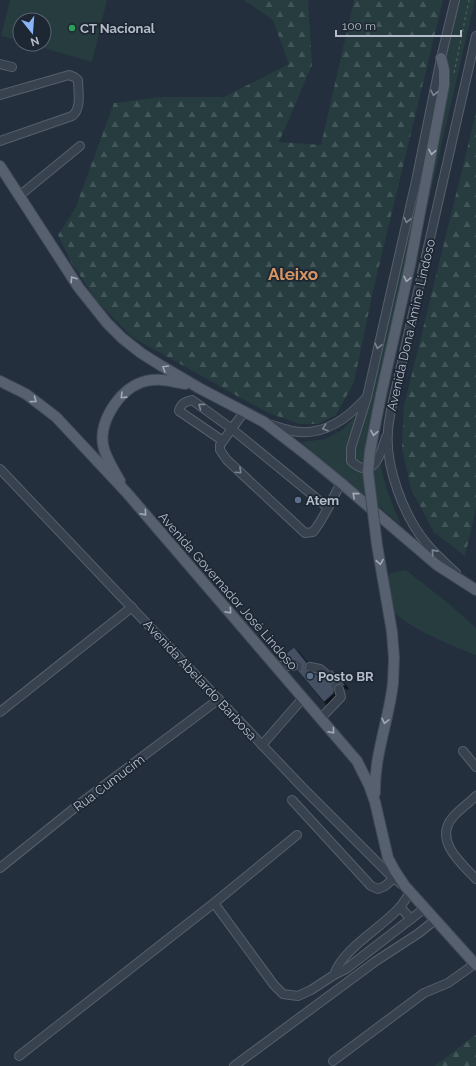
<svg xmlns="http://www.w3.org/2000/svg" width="476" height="1066" font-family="Raleway,sans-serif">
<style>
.green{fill:#263c3f}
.forest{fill:url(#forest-firs)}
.building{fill:#455162;stroke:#1f2835;filter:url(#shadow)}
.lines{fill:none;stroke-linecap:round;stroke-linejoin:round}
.minor-tunnel{stroke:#3a4453;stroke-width:8;stroke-dasharray:8 4;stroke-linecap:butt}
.minor-casing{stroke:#565f6c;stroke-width:10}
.major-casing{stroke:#414a57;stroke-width:12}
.path{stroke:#44595c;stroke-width:1.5;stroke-dasharray:3 3;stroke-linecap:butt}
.minor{stroke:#38414e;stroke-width:8}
.major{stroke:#56606e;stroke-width:10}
.major-bridge-casing{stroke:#414a57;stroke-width:12;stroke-linecap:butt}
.major-bridge{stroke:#56606e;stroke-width:10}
.oneway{stroke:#7c8592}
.oneway2{stroke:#a1aab7}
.leisure-dot{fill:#2e9e5b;stroke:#1d2633;stroke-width:1.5}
.service-dot{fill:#5c6f8a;stroke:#1d2633;stroke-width:1.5}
.labels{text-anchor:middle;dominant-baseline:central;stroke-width:3.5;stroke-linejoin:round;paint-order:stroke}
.poi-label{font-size:13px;font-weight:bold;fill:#b4bcc9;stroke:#1d2633;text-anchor:start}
.street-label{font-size:13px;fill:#b4bcc9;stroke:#1d2633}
.district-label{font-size:17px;font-weight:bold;fill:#d59563;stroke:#1d2633}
</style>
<defs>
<pattern id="forest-firs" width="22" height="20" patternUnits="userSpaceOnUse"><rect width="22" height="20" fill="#263c3f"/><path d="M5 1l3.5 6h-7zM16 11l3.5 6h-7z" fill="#435659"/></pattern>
<filter id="shadow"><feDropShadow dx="3.5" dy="3.5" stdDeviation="0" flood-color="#0009"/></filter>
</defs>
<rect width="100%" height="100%" fill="#242f3e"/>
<!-- green -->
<g class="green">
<path d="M10,0H107L92,62L30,44H44V20H20V41L1,36Z"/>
<path d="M459,0H475L381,407C380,417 378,428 378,438C378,468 389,498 401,525L301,442L325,439L342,430L360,412L367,393Z"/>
<path d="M406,570L448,603L476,628V655C456,648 402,625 390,608C385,603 383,592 381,586L391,573Z"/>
</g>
<!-- forest -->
<g class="forest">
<path d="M244,0H308L312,65L279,142L321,145L354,0H443L373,291L354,382L336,415L318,424H299L269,413L241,398L132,337L97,301L71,262L58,235L75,209L114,103L161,97H224L289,64L273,20Z"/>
<path d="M476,113V508L465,556L434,532L411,489L402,448L404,406Z"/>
<path d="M476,1034V1066H435Z"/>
</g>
<!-- building -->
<path class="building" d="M294,647L307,663L305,666L307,671L316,674L320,678L321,677L328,679L331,675L330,670L332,669L345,685L344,686L340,684L335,685L334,688V693L324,702L297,670L298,666V663L295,661L289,660L284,655Z"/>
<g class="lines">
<!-- minor-tunnel -->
<g class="minor-tunnel">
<path d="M293,666L310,667"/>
<path d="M326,674L339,689"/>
</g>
<!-- minor casing -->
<g class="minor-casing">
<g id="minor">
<path d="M0,64L12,67"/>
<path d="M0,95L69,75L74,77L78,80C78,91 82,109 72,116L0,141"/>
<path d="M19,196L80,146"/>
<path d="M244,412L220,445V450L227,460L305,533L313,532C325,517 332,499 341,483"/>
<path d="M268,424C276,426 284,429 292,431C321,437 346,420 365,399"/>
<path d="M386,437C381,453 374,482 351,461V448L367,397L416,181L441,58L455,0"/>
<path d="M223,441L179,411C181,403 185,402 192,400L232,429L327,507"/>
<path d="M0,469L302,787L388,873L401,884"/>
<path d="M456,573C446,564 435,554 426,543C404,516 385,467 388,432C388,425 390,417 391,410L476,36"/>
<path d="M275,666H293"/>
<path d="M310,667L320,669L326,674"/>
<path d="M0,712L132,607"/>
<path d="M321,718L341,697L339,689"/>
<path d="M262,745L303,698"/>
<path d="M463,751L476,767"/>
<path d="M476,796C469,803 460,809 453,817C433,840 461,863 476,879"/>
<path d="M292,800L371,886L378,889L385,886L394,878"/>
<path d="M0,868L82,802L219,699"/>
<path d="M214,903L274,985L283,994L298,996L311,990L334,975L346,969L425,908"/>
<path d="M400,907L411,919"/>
<path d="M334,975C343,948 380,929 399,908C403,904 406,898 410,893"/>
<path d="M19,1056L214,903L297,835"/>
<path d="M333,1061L424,993L448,983L469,968L474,963"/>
<path d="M234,1066L376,961L419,933L435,920"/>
</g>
</g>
<!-- major casing -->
<g class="major-casing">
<g id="major">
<path d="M0,166L79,288L107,323L122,338L141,353L160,365L199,388L264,422L308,456L341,483L437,565L476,590"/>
<path d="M0,381L26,394L56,417L127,493L357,761L369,785L375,802L388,858L395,871L405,886L476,965"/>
<path d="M381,395L410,265L444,85V70L441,58"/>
<path d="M120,481C114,470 105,457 103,445C99,420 121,387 146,381C160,378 172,381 185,384"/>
<path d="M375,793C374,755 389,720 393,683"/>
</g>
</g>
<!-- path -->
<path class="path" d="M454,73L469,0"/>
<!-- minor -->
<use href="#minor" class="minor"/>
<!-- major -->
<use href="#major" class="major"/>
<!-- major-bridge casing -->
<g class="major-bridge-casing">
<path id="major-bridge" d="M381,395L370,451L368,472L377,545L392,632L394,658L393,683"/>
</g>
<!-- major-bridge -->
<use href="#major-bridge" class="major-bridge"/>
</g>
<!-- one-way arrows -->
<defs><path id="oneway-chevron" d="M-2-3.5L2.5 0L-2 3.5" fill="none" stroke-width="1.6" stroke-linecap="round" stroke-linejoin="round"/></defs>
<g class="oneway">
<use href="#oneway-chevron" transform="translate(434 93) rotate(101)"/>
<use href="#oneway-chevron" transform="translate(407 220) rotate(103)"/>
<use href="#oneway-chevron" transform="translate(378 346) rotate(103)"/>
<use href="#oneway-chevron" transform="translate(201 406) rotate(-144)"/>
<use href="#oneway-chevron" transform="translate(325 428) rotate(161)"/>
<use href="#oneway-chevron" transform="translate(239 471) rotate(43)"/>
<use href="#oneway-chevron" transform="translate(434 552) rotate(-132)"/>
</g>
<g class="oneway2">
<use href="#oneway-chevron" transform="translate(432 152) rotate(101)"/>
<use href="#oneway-chevron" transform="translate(73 279) rotate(-123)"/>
<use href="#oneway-chevron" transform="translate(407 279) rotate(103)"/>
<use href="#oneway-chevron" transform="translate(165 368) rotate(-150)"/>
<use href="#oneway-chevron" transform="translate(123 396) rotate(136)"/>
<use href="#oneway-chevron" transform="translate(34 400) rotate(36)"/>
<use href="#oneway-chevron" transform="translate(374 433) rotate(100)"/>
<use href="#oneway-chevron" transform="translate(355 495) rotate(-139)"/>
<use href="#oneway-chevron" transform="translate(144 513) rotate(49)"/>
<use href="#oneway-chevron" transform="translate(380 562) rotate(80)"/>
<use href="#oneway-chevron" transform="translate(229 611) rotate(49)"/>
<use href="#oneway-chevron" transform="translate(385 721) rotate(103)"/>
<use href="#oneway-chevron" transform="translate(332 731) rotate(49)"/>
</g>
<!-- markers -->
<circle class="leisure-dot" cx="72" cy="28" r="4"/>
<g class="service-dot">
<circle cx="298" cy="500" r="4"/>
<circle cx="310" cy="676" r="4"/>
</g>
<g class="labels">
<!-- poi labels -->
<g class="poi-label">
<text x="80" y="28">CT Nacional</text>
<text x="306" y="500">Atem</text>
<text x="318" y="676">Posto BR</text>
</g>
<!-- street labels -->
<g class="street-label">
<text transform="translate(411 325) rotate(-77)">Avenida Dona Amine Lindoso</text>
<text transform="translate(228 591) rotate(49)">Avenida Governador José Lindoso</text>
<text transform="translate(200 680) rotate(47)">Avenida Abelardo Barbosa</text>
<text transform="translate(109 783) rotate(-37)">Rua Cumucim</text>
</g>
<!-- district labels -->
<g class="district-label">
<text x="293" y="274">Aleixo</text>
</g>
</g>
<!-- north arrow -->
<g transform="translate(32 32) rotate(163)"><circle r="19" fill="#1d2633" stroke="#59626f"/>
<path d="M0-3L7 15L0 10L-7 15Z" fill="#8ab4f8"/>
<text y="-6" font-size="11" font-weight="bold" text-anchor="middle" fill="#b4bcc9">N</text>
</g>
<!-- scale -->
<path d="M336 30v6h125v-6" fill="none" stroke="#b4bcc9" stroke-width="2"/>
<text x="342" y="30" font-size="12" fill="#b4bcc9" stroke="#1d2633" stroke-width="3" paint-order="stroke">100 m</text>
</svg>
